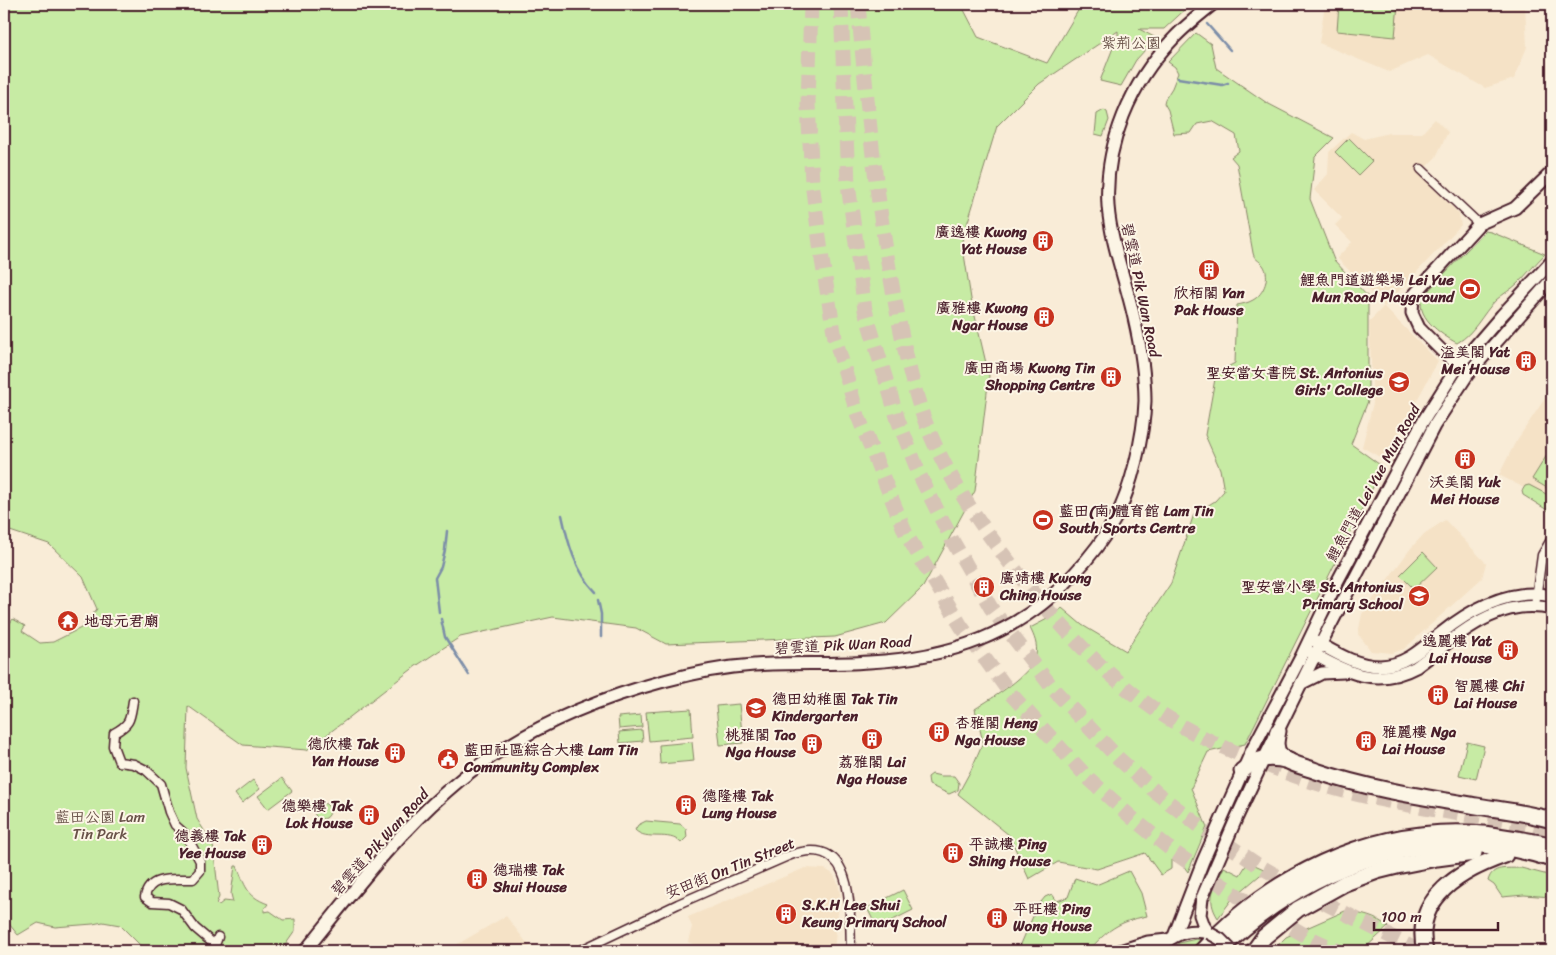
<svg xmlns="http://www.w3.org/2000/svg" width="1556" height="955" font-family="Sriracha,'LXGW WenKai TC',sans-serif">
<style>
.built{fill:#f5e2c6}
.green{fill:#c7eba4;stroke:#888568}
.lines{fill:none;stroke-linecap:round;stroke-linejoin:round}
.stream{stroke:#7b8da8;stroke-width:2.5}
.highway-tunnel{stroke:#d6c3b5;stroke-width:15;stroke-dasharray:15 8;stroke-linecap:butt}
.street-casing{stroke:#4a1f2b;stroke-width:11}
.secondary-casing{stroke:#4a1f2b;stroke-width:15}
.highway-casing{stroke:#4a1f2b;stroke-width:19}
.street{stroke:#fcf5e5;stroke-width:8}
.secondary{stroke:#fcf5e5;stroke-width:11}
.highway{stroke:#fcf5e5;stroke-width:15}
.secondary-bridge-casing{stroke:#4a1f2b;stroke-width:15;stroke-linecap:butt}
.secondary-bridge{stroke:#fcf5e5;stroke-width:11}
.labels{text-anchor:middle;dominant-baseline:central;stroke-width:4;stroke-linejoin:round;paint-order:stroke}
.park-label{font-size:15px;fill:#695249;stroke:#fcf5e5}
.poi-label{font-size:15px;font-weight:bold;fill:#4a1f2b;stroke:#fcf5e5;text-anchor:start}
.street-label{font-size:15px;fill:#4a1f2b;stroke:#fcf5e5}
</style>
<rect width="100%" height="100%" fill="#f9ecd7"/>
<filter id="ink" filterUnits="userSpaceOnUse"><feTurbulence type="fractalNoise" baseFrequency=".02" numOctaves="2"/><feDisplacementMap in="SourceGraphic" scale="10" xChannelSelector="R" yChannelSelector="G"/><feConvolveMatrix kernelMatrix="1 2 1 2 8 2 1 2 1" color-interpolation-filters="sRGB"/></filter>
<g filter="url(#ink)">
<!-- built -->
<g class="built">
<path d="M1325,4H1525L1527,47L1514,79L1485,88L1428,55L1389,72L1319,43Z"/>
<path d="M1435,119L1448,132L1436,157L1419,174L1459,214L1461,225L1384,307L1438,361L1385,460L1362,447L1373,403L1369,322L1384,306L1337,258L1352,242L1335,225L1342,218L1314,190L1328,174L1329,152L1351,132L1364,139L1389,133H1422Z"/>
<path d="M1552,388V502L1499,475L1515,443Z"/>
<path d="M1445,520L1486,563L1482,578L1404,649L1392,653L1371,651L1358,634L1362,614L1411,548L1424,534Z"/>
<path d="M805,868L825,869L833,874L838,883L840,894L834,951H701L699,947L688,942L692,927L688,917Z"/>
<path d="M506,916L533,951H445L451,948Z"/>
</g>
<!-- green -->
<g class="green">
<path d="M4,4H961L978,37L1047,63L1082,4H1191L1164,29H1139L1156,38L1136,60L1121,86L1100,81L1118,35V31L1039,84L997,126L962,241L971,299L989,376L975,491L923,587L886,623L835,637L666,644L636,628L553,617L460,637L416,666L307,750L243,745L188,706L186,768L197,819L213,845L219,897L216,904L219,905L224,901L233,902L231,894L235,866H237C245,885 246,896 268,904L264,909V912L270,911L283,920L295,919V931L281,951H144L142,947L120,925L103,922L93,924L55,927L38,923L18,935L9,924H4V631L13,619L25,626L22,631L40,643L53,642L81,628L97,609L83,577L49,544L4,529Z"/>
<path d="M1339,4H1398L1395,37L1337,31Z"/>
<path d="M1196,33L1211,44L1216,68L1267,103L1334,138L1315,157L1310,199L1334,260L1368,297V401L1351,444L1383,467L1245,744L1208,752L1191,788L1207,827L1188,872L1180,861H1171V869L1161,875L1145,853L1097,869L1058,862L1029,879L1009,835L958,794L971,770L983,742L975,709C993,697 1031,676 1036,655C1038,645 1034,636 1030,628L1051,617L1062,608L1082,625L1126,651L1171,583L1194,514L1215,501L1224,491L1220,469L1205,435L1216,373L1235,363L1237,305C1242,304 1248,303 1253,300C1264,294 1271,276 1263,265C1259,260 1254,259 1253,253L1237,164L1231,157L1239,151L1236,135L1212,121L1197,124L1191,133L1174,134L1168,110L1164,103L1165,99L1172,88L1178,73L1175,67L1168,62Z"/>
<path d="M1104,110L1107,112L1109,120L1103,136L1095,134L1097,114Z"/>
<path d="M1349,138L1372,161L1358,175L1335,152Z"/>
<path d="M1485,231L1491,232L1545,254C1536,263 1527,274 1518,283C1512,289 1503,294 1496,300C1482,314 1475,333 1457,343C1441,335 1412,314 1424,295Z"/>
<path d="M1552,447V491L1532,479Z"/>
<path d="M1529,485L1552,497V513L1523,495L1522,491L1525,486Z"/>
<path d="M1423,552L1437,567L1414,589L1400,575Z"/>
<path d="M739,704L743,743L720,745L716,706Z"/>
<path d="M691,709L693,737L649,741L646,712Z"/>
<path d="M641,715L642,727L619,729L618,717Z"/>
<path d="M642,730L643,741L620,743L619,732Z"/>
<path d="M692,742L694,761L660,764L659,745Z"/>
<path d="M1467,742L1484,746L1476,779L1459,775Z"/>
<path d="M932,774L941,776H954L959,783L958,790L949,794L929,785L928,777Z"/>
<path d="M282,778L292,791L268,809L258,796Z"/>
<path d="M253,780L260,789L242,803L235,794Z"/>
<circle cx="322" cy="811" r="8"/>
<path d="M646,821L680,824L686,829L687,837L681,843C669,830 647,842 635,830L638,825Z"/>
<path d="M1248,862L1266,870L1233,898L1218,918C1205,898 1215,886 1224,867L1240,875Z"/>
<path d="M1521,868L1552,876V897L1524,895L1502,897L1494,885L1488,881C1492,865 1507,869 1521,868Z"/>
<path d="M1129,871L1141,893L1147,916C1117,922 1108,930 1088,951H1018L1037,907L1045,897L1052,894L1057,901L1068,897L1075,878L1096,885Z"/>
<path d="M903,890L913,910L877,928L867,908Z"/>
<path d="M1345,911C1361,914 1376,916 1388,927L1364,949V951H1272L1286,937Z"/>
<path d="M1196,939L1202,940L1192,951H1169L1179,943Z"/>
<path d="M348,945H352L361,951H340L344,946Z"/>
</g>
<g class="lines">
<!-- stream -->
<g class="stream">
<path d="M1187,4L1191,7"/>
<path d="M1207,24L1230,50"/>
<path d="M1178,78L1222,85L1228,83"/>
<path d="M562,515C568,543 575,571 596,592"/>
<path d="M598,600L601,614V637"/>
<path d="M439,612L435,578L441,567L445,550L447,531"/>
<path d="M441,619L445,637L469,675"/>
</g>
<!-- highway-tunnel -->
<g class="highway-tunnel">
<path d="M811,4L808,103L812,182L822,260L835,338L858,416L906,534L961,626L1010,693L1087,777L1131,817L1175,853L1241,898L1308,937L1338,951"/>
<path d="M841,4L848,184L865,310L898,420L920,476L952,540L991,608L1054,690L1118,758L1158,794L1201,827L1261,867L1323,902L1419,951"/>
<path d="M858,4C867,103 876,203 895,301C902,338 910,377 922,413C944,475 983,529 1023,580C1059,624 1097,667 1143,701C1187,734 1239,755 1290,774C1376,806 1464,811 1552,832"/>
</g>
<!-- street casing -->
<g class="street-casing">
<g id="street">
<path d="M1421,169L1479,224"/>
<path d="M1535,606L1542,555L1552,538"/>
<path d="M133,701C130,719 131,724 114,733L113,746L119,762L134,764L146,770L161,784L169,812L175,825L186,835L200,861V871L193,879C176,880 149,874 145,897L152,902L169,903L181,909L195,928L215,945"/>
<path d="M217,951L215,945L218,937"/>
<path d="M579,951L678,904L788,856C857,831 849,908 851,951"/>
</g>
</g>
<!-- secondary casing -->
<g class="secondary-casing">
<g id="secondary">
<path d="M1463,369L1444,353L1419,328L1412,313L1413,296L1479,224L1515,208L1552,172"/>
<path d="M1316,642C1336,653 1356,666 1380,666C1404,666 1422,649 1440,634C1471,609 1510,587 1552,596"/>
<path d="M1310,652C1346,673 1377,688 1416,667C1457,637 1496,596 1552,609"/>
<path d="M1302,683L1322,673L1344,672"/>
<path d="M1209,933L1204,926L1200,915L1202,898L1236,819L1264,759L1315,655L1434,426L1468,374L1552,279"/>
<path d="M1174,936L1203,861L1252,750L1302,655L1336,584L1422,423L1458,366L1502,315L1552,261"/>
<path d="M305,951C350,896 393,838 447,791C508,737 585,702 664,681C693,673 723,667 754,665C792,662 830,665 869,662C948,658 1019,635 1074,574C1089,558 1104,539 1115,519C1131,490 1144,435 1145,401C1145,374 1140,344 1134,318C1126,281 1111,244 1108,206C1104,145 1131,82 1173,39C1185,26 1199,15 1213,4"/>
<path d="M1120,951L1148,942L1168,940"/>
<path d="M1158,951C1171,934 1188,928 1209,933"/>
</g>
</g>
<!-- highway casing -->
<g class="highway-casing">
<g id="highway">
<path d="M1278,731C1276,740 1274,749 1281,756C1289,764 1306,767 1316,771C1368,789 1423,797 1477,806C1502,810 1528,813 1552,820"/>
<path d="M1242,771C1258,757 1269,756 1289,761"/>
<path d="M1202,951C1269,877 1368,829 1469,833C1498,834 1524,841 1552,845"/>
<path d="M1219,951C1308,864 1430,819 1552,859"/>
<path d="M1254,951L1264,937L1298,909L1345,883L1377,871L1397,866L1437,858L1474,853"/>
<path d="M1425,951C1412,898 1462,870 1505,855"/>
</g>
</g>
<!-- street -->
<use href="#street" class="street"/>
<!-- secondary -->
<use href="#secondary" class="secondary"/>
<!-- highway -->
<use href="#highway" class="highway"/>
<!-- secondary-bridge casing -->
<g class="secondary-bridge-casing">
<path id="secondary-bridge" d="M1209,933L1220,939L1230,949"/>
</g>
<!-- secondary-bridge -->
<use href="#secondary-bridge" class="secondary-bridge"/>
</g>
</g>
<!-- icons -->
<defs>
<g id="building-disc" transform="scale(1.125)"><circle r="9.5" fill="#c8321e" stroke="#fcf5e5"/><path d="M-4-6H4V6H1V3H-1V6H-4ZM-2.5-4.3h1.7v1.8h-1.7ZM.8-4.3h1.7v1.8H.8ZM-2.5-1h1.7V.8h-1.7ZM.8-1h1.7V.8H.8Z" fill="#fff"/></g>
<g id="stadium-disc" transform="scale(1.125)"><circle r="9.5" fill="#c8321e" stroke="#fcf5e5"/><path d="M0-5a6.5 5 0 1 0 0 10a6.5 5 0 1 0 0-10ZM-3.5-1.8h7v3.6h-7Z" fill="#fff"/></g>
<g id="school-disc" transform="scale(1.125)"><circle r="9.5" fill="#c8321e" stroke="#fcf5e5"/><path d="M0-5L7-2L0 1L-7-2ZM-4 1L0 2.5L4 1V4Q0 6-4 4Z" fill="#fff"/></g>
<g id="temple-disc" transform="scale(1.125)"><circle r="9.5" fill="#c8321e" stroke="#fcf5e5"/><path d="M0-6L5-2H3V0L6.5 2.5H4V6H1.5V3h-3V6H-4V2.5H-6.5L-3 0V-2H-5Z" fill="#fff"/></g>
<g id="civic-disc" transform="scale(1.125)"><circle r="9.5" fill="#c8321e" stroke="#fcf5e5"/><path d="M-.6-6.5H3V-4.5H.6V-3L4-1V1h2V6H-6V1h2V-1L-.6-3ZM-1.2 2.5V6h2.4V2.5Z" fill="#fff"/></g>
</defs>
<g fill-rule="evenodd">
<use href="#building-disc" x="1043" y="241"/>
<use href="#building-disc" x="1209" y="270"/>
<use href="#stadium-disc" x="1470" y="289"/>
<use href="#building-disc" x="1044" y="317"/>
<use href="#building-disc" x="1526" y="361"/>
<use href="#building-disc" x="1111" y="377"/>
<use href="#school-disc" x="1399" y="382"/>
<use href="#building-disc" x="1465" y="459"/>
<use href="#stadium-disc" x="1043" y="520"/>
<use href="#building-disc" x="984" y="587"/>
<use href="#school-disc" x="1419" y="596"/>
<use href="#temple-disc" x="68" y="621"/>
<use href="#building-disc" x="1508" y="650"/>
<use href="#building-disc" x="1438" y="695"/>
<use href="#school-disc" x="756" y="708"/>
<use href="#building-disc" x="939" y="732"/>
<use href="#building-disc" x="872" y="739"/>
<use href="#building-disc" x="1366" y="741"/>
<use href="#building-disc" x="812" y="744"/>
<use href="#building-disc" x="395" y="753"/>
<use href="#civic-disc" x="448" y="759"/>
<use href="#building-disc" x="686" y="805"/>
<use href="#building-disc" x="369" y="815"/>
<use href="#building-disc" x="262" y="845"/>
<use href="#building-disc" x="953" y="853"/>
<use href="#building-disc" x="477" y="879"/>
<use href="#building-disc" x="786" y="914"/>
<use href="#building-disc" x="997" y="918"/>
</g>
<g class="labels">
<!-- park labels -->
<g class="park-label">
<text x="1131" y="43">紫荊公園</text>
<text x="100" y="817">藍田公園 Lam<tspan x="100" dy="17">Tin Park</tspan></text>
</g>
<!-- poi labels -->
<g class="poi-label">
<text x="1027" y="232" text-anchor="end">廣逸樓 Kwong<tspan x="1027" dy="17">Yat House</tspan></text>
<text x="1454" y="280" text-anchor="end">鯉魚門道遊樂場 Lei Yue<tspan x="1454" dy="17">Mun Road Playground</tspan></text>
<text x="1209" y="293" text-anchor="middle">欣栢閣 Yan<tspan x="1209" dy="17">Pak House</tspan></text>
<text x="1028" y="308" text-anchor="end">廣雅樓 Kwong<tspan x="1028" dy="17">Ngar House</tspan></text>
<text x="1510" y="352" text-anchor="end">溢美閣 Yat<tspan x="1510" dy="17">Mei House</tspan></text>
<text x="1095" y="368" text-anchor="end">廣田商場 Kwong Tin<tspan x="1095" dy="17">Shopping Centre</tspan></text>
<text x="1383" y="373" text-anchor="end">聖安當女書院 St. Antonius<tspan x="1383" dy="17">Girls' College</tspan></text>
<text x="1465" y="482" text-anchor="middle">沃美閣 Yuk<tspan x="1465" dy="17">Mei House</tspan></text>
<text x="1059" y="511">藍田(南)體育館 Lam Tin<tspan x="1059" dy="17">South Sports Centre</tspan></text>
<text x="1000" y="578">廣靖樓 Kwong<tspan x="1000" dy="17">Ching House</tspan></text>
<text x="1403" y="587" text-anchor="end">聖安當小學 St. Antonius<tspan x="1403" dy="17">Primary School</tspan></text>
<text x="84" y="621">地母元君廟</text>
<text x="1492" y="641" text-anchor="end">逸麗樓 Yat<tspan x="1492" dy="17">Lai House</tspan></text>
<text x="1454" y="686">智麗樓 Chi<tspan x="1454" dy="17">Lai House</tspan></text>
<text x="772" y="699">德田幼稚園 Tak Tin<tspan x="772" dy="17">Kindergarten</tspan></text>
<text x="955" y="723">杏雅閣 Heng<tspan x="955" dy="17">Nga House</tspan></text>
<text x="1382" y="732">雅麗樓 Nga<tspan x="1382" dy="17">Lai House</tspan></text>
<text x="796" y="735" text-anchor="end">桃雅閣 Tao<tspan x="796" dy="17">Nga House</tspan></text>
<text x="379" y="744" text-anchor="end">德欣樓 Tak<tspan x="379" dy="17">Yan House</tspan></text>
<text x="464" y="750">藍田社區綜合大樓 Lam Tin<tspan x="464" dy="17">Community Complex</tspan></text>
<text x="872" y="762" text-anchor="middle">荔雅閣 Lai<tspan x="872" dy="17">Nga House</tspan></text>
<text x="702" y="796">德隆樓 Tak<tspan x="702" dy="17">Lung House</tspan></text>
<text x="353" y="806" text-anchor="end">德樂樓 Tak<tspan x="353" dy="17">Lok House</tspan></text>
<text x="246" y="836" text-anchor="end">德義樓 Tak<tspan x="246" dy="17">Yee House</tspan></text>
<text x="969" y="844">平誠樓 Ping<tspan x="969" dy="17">Shing House</tspan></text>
<text x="493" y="870">德瑞樓 Tak<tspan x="493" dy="17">Shui House</tspan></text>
<text x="802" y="905">S.K.H Lee Shui<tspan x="802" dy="17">Keung Primary School</tspan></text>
<text x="1013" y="909">平旺樓 Ping<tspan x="1013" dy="17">Wong House</tspan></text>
</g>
<!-- street labels -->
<g class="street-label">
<text transform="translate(1141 290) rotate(78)">碧雲道 Pik Wan Road</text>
<text transform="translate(1373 483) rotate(-61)">鯉魚門道 Lei Yue Mun Road</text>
<text transform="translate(843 645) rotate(-3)">碧雲道 Pik Wan Road</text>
<text transform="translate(380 842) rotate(-48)">碧雲道 Pik Wan Road</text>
<text transform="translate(730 868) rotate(-22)">安田街 On Tin Street</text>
</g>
</g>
<!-- margin -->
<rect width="1556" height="955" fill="none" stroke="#fcf5e5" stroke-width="20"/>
<rect x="10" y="10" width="1536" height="935" fill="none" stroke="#4a1f2b" stroke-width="2" filter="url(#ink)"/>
<!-- scale -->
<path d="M1374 922v8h124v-8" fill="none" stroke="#4a1f2b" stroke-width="2.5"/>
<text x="1381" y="922" font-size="15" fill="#4a1f2b" stroke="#fcf5e5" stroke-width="4" paint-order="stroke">100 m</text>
</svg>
